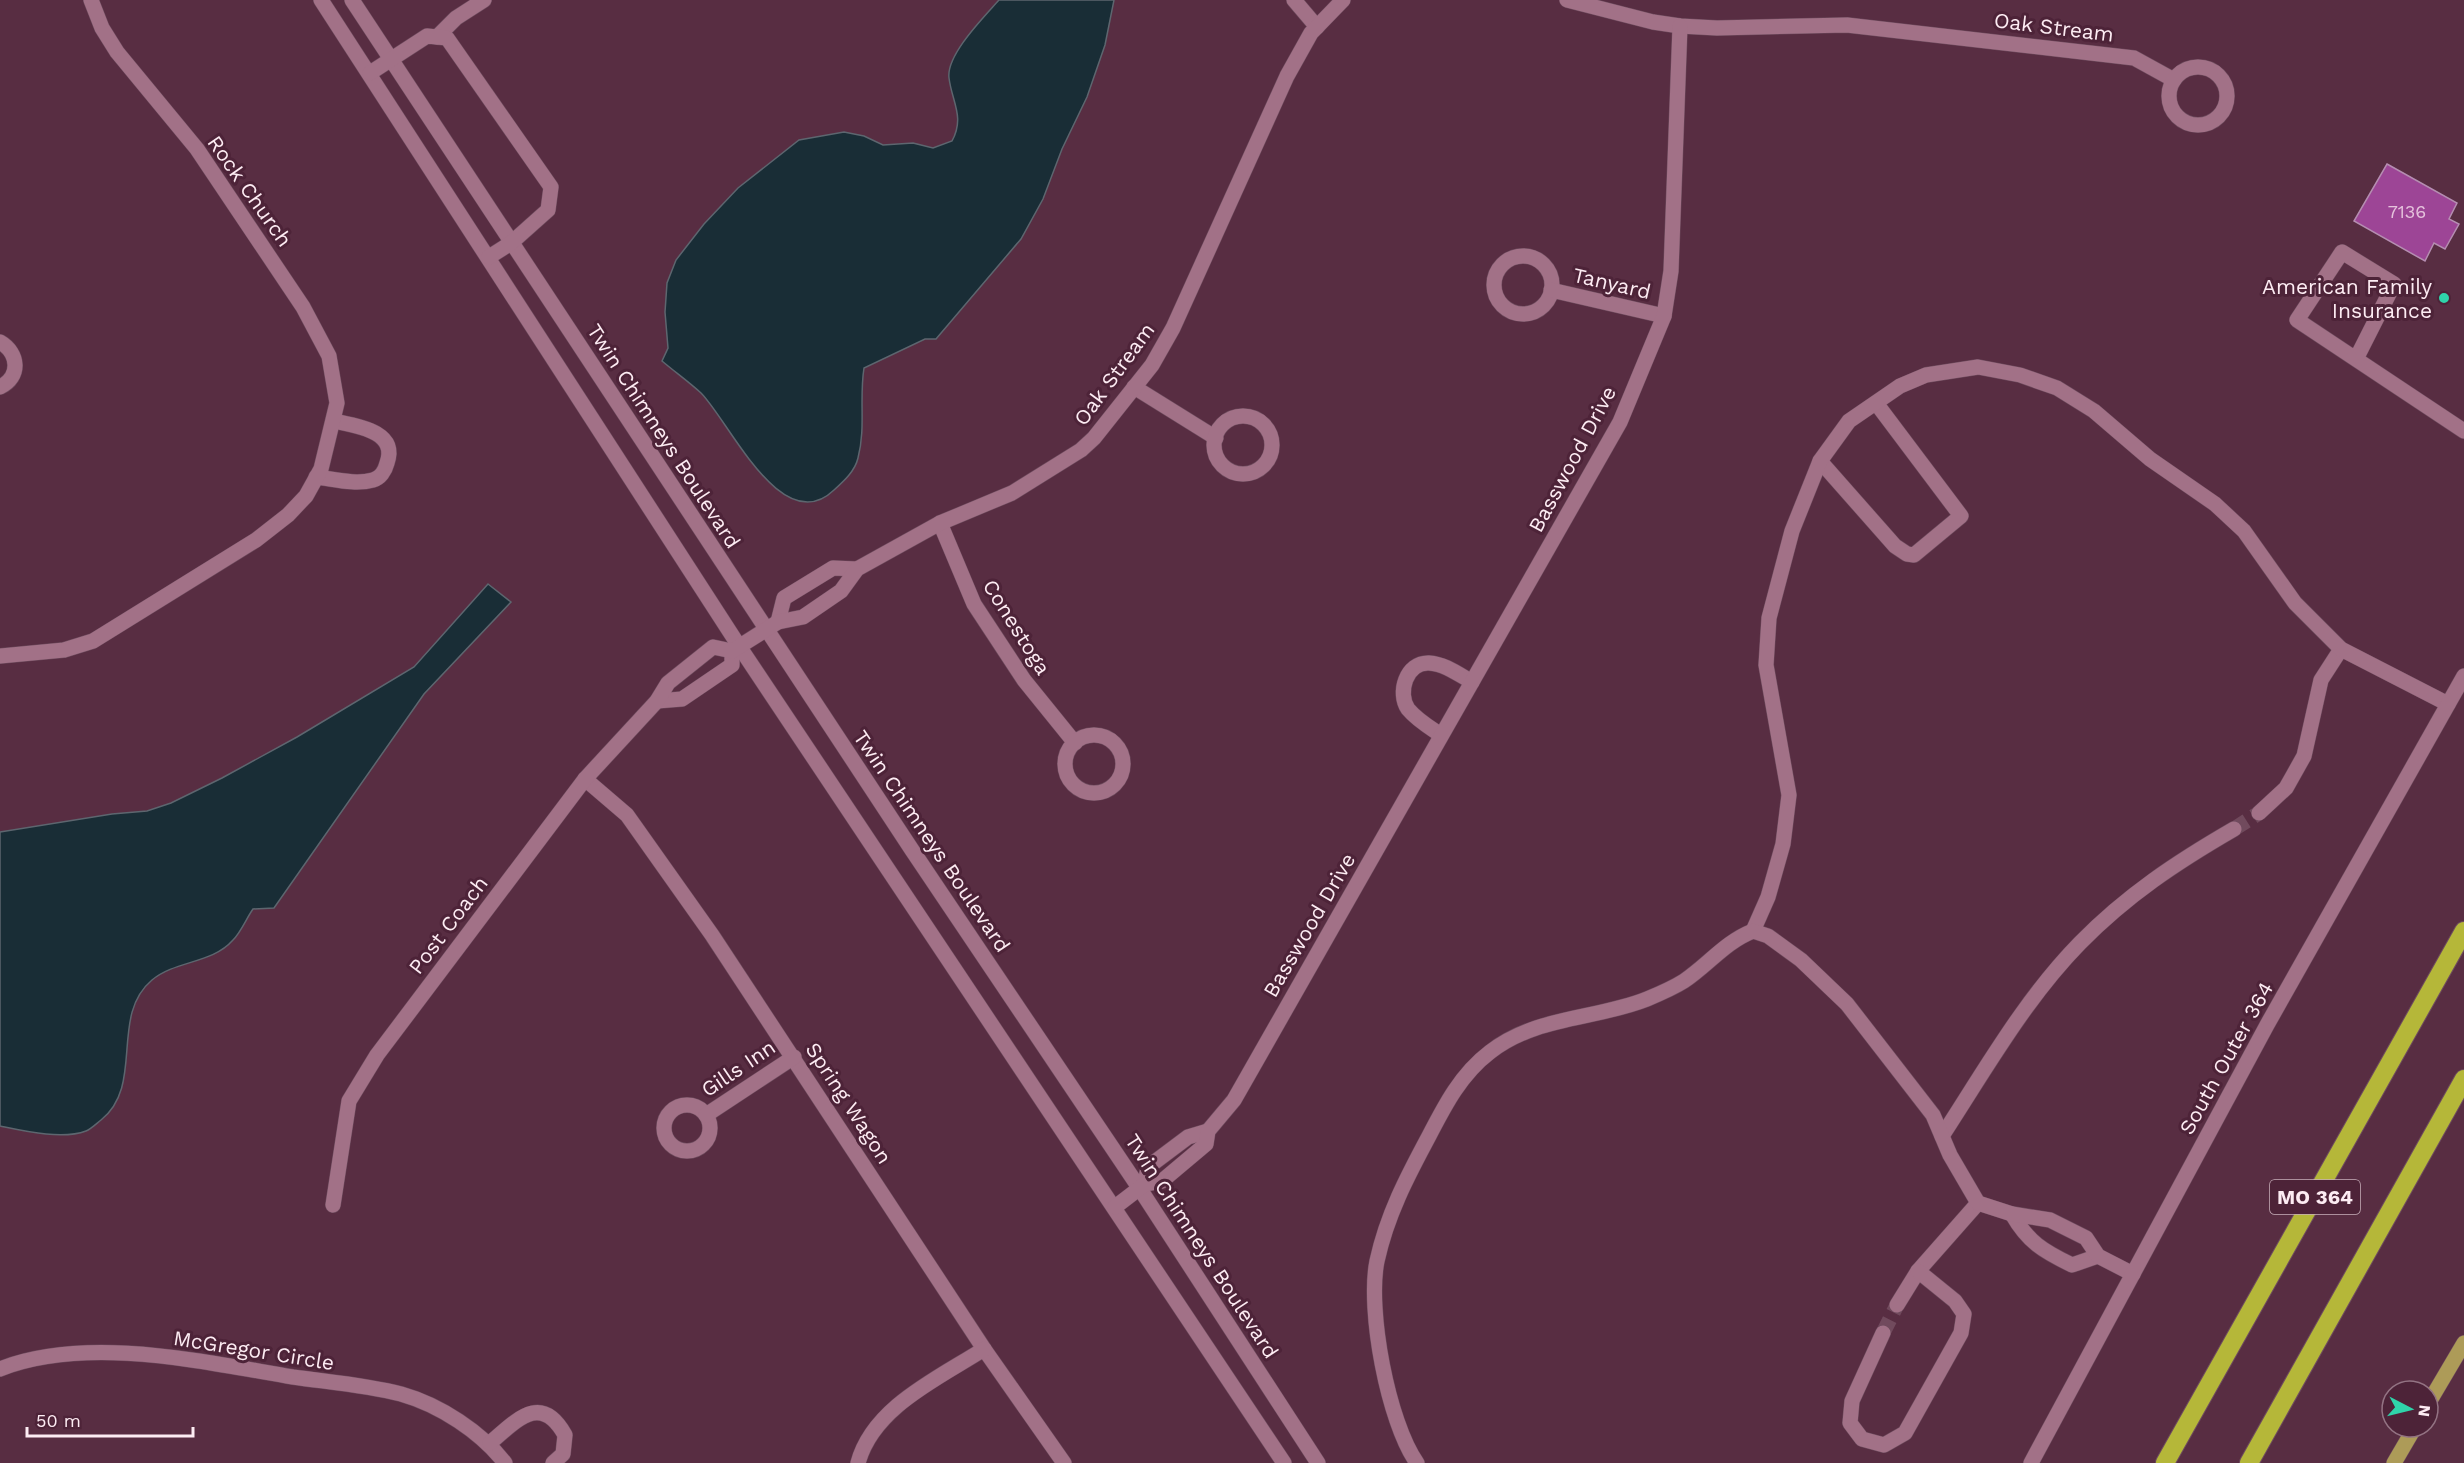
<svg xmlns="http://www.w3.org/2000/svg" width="2464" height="1463" font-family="'Work Sans',sans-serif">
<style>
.water{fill:#192d36;stroke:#5d666f;stroke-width:1.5}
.building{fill:#9d4596;stroke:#b58db1;stroke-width:1.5}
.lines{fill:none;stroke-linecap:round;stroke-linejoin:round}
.minor-tunnel{stroke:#714a5d;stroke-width:15;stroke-dasharray:15 8;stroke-linecap:butt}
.minor-casing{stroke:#6e4c5e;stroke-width:16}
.major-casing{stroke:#6e4c5e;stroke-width:16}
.highway-casing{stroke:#6e4c5e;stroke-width:20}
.minor{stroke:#a27187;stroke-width:15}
.major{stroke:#ad9b58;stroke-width:15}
.highway{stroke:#b5b739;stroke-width:18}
.poi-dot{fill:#2fd4aa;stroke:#4d2338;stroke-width:2}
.labels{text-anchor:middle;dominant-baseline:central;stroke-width:6;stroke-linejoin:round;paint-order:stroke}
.number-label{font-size:18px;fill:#e5c2dc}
.shield{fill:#4d2338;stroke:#c8b0bb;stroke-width:1.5}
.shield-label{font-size:20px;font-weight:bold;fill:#fdecf3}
.street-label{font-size:21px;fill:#fdecf3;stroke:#4d2338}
.poi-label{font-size:21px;fill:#fdecf3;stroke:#4d2338;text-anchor:end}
</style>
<rect width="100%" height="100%" fill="#582d42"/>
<!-- water -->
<g class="water">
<path d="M999,0H1114L1105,45L1087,97L1062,149L1043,199L1021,239L936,339H925L864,368C859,399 866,427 858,458C855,471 844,481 834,490C782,540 729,421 701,393C689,382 675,372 662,361L668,348L665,312L667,283L676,260L704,224L738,188L799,140L844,132L864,136L883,145L913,143L933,148L952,141C965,117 952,102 949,78C946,55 984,17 999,0Z"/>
<path d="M488,584L511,602L424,694L274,908L253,909C246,919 241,932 233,940C212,964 176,960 152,980C109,1016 145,1085 101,1120C96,1124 91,1129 86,1131C62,1140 24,1131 0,1126V832L112,814L147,811L171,803L222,778L297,737L414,667Z"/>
</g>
<!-- building -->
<path class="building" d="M2387,164L2457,203L2449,219L2459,224L2445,249L2434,243L2425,261L2354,221Z"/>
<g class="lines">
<!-- minor-tunnel -->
<g class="minor-tunnel">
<path d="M2234,829L2259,813"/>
<path d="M1883,1333L1897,1305"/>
</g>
<!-- minor casing -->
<g class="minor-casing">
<g id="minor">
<path d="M321,0L739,646L1284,1463"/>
<path d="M352,0L912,850L1140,1189L1318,1463"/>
<path d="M1294,0L1317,27"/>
<path d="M1567,0L1653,22L1680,26L1717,28L1847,25L2134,58L2174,80"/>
<path d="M437,37L456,18L484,0"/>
<circle cx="2198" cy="96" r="29"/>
<path d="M370,73L427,36L447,38L551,187L548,210L511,243L489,257"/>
<circle cx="1523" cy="285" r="29"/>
<path d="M1551,290L1664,316"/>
<path d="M0,342C19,353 21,377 0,387"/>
<path d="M2356,359L2394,284L2342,252L2297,320L2464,431"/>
<path d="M1134,387L1216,438"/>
<circle cx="1243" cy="445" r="29"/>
<path d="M1820,461L1895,546L1907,554L1914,555L1961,516L1876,403"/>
<path d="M316,477C334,479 355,485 373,480C380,478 385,471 387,463C398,431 357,426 334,421"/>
<path d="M940,523L974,604L1024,680L1075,743"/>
<path d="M778,622L784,598L833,568L857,569"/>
<path d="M0,656L64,650L93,641L256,540L288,515L306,496L321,469L337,403L329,356L303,307L197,149L117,52L102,28L91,0"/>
<path d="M657,701L682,699L732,665V651"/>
<path d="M1441,735C1429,727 1417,720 1408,709C1397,693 1406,662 1429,663C1445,664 1458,674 1472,682"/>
<circle cx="1094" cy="764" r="29"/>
<path d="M585,779L627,815L712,935L984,1349L1064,1463"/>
<path d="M2259,813L2286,788L2304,756L2321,680L2341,649"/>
<path d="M1753,931L1768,897L1783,844L1789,795L1766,665L1769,618L1792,531L1820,461L1849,421L1900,386L1926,375L1978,367L2020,375L2057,388L2094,411L2150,459L2215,504L2244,531L2295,603L2341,649L2448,704"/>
<circle cx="687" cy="1128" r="23"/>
<path d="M706,1115L794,1057"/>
<path d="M1942,1136C1985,1070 2025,999 2080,943C2127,895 2177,862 2234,829"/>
<path d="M1145,1184L1148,1167L1188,1137L1208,1131"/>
<path d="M333,1205L349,1101L377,1055L585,779L657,701L668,683L713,647L732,651L778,622L803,617L841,591L857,569L940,523L1012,493L1081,450L1094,438L1152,365L1173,328L1287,76L1311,33L1343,0"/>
<path d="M1115,1207L1145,1184L1162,1181L1206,1144L1208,1131L1234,1100L1620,422L1664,316L1671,271L1680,26"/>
<path d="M2012,1214C2028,1242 2043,1251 2072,1265L2098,1256"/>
<path d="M1897,1305L1918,1271L1978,1203"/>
<path d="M1883,1333L1852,1401L1850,1423L1862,1439L1884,1445L1905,1433L1961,1333L1964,1314L1955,1301L1918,1271"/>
<path d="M0,1369C87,1335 203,1362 293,1377C328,1382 366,1385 401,1394C440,1405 481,1432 505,1463"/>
<path d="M490,1443C517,1420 541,1392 565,1435L563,1454L553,1463"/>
<path d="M858,1463C873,1407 939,1378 984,1349"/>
<path d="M1417,1463C1388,1422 1367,1310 1377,1261C1387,1215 1407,1177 1429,1136C1445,1105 1461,1074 1490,1052C1536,1016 1594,1020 1647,999C1659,994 1673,988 1684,981C1708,965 1725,942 1753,931L1768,936L1801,960L1847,1004L1933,1115L1950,1155L1978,1203L2012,1214L2050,1220L2086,1238L2098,1256L2133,1274"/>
<path d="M2031,1463L2267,1025L2464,676"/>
</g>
</g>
<!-- major casing -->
<g class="major-casing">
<g id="major">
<path d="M2428,1404L2464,1343"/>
<path d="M2394,1463L2415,1427"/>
</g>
</g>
<!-- highway casing -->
<g class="highway-casing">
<g id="highway">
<path d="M2165,1463L2464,931"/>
<path d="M2249,1463L2464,1079"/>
</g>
</g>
<!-- minor -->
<use href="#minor" class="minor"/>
<!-- major -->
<use href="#major" class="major"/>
<!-- highway -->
<use href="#highway" class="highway"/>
</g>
<!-- markers -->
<circle class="poi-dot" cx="2444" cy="298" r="6"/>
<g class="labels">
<!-- number labels -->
<g class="number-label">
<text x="2407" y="211">7136</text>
</g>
<!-- shield labels -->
<rect class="shield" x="2270" y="1180" width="90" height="34" rx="4.5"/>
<g class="shield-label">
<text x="2315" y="1197">MO 364</text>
</g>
<!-- street labels -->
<g class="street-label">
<text transform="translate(2054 27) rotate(7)">Oak Stream</text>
<text transform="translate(250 191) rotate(55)">Rock Church</text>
<text transform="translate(1612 283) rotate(13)">Tanyard</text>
<text transform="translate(1114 374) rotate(-54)">Oak Stream</text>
<text transform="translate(664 436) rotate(57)">Twin Chimneys Boulevard</text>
<text transform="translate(1572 459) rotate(-62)">Basswood Drive</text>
<text transform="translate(1017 627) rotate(58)">Conestoga</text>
<text transform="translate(932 841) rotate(56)">Twin Chimneys Boulevard</text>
<text transform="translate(448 925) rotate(-53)">Post Coach</text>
<text transform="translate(1309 925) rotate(-60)">Basswood Drive</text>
<text transform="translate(2226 1058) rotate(-61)">South Outer 364</text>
<text transform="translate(738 1068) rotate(-34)">Gills Inn</text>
<text transform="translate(849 1103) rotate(57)">Spring Wagon</text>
<text transform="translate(1202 1246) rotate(57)">Twin Chimneys Boulevard</text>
<text transform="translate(254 1350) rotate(9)">McGregor Circle</text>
</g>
<!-- poi labels -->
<g class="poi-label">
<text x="2432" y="286">American Family<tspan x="2432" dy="24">Insurance</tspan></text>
</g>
</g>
<!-- north arrow -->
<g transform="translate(2410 1409) rotate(97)"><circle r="28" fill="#4d2338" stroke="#937383" stroke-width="1.5"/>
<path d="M0-4.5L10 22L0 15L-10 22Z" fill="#2fd4aa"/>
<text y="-9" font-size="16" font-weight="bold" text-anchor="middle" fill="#fdecf3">N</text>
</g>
<!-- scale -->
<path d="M27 1427v9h166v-9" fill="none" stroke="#fdecf3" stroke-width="3"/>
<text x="36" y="1427" font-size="18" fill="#fdecf3" stroke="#4d2338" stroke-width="4.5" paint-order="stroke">50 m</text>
</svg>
